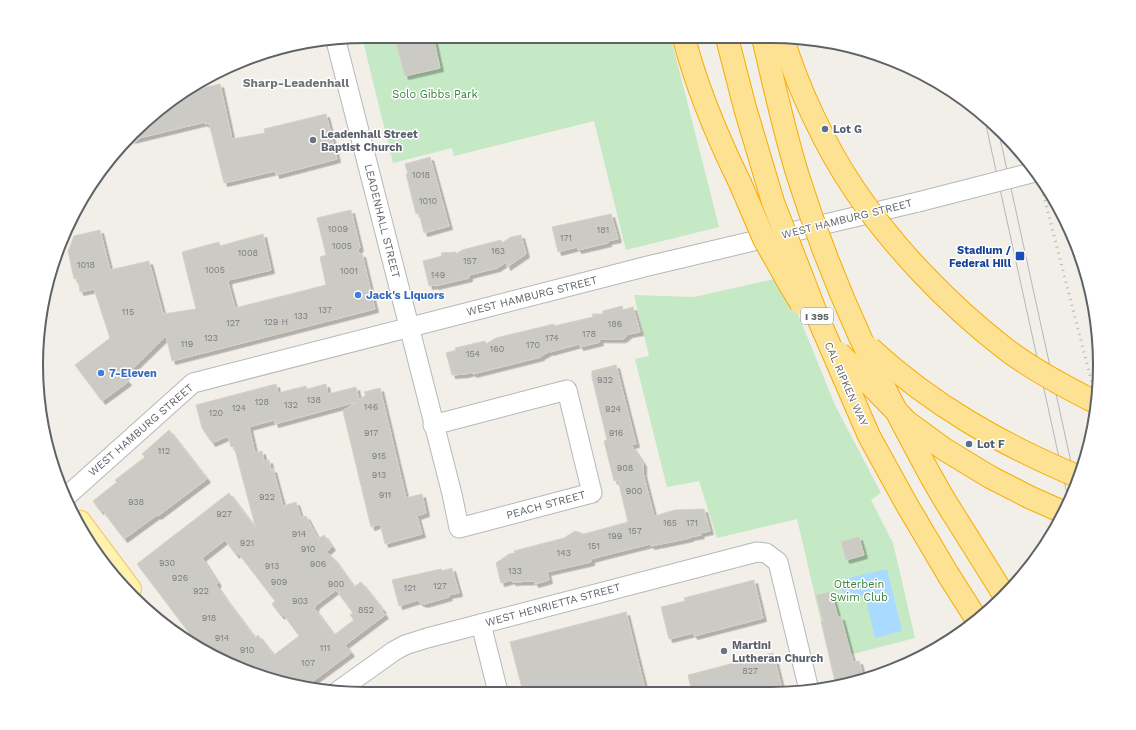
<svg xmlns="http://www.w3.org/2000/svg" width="1136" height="730" font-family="'Work Sans',sans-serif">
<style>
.green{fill:#c5e8c5}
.water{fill:#aadaff}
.building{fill:#cccac5;stroke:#d6d1c6;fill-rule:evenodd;filter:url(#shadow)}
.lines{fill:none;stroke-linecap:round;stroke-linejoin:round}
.minor-casing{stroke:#b5b8bc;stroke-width:21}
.major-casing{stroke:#f2c960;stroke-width:24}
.highway-casing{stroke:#f9ab00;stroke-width:24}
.minor{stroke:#fff;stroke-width:19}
.major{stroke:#fff2af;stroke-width:22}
.highway{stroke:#fde293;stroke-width:22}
.tram{stroke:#b6b7b8;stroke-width:1}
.rail{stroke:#b6b7b8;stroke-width:3;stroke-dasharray:1 5;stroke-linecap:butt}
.minor-bridge-casing{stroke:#b5b8bc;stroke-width:21;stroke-linecap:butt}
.highway-bridge-casing{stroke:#f9ab00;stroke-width:24;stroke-linecap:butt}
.minor-bridge{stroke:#fff;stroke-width:19}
.highway-bridge{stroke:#fde293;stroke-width:22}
.service-dot{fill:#5c6f8a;stroke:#fff;stroke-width:1.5}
.worship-dot{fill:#6b7280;stroke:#fff;stroke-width:1.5}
.transit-dot{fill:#1a4fb4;stroke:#fff;stroke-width:1.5}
.shop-dot{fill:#3f7fe0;stroke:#fff;stroke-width:1.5}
.labels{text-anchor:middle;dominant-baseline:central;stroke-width:3;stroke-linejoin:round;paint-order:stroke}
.number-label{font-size:9px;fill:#7a7d7f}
.shield{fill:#fff;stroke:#8f9295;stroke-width:1}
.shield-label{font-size:10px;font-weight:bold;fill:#5f6368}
.park-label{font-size:11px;fill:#348238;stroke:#fff}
.service-label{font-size:11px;font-weight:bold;fill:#4e5e75;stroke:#fff;text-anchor:start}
.worship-label{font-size:11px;font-weight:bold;fill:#5b616d;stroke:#fff;text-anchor:start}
.street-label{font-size:11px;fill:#5f6368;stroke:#fff}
.transit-label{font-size:11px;font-weight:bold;fill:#164399;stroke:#fff;text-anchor:end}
.shop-label{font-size:11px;font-weight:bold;fill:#366cbe;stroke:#fff;text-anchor:start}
.neighbourhood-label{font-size:12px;font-weight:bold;fill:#70757a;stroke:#fff}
.rim{fill:none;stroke:#5f6368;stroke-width:2}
</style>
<defs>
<filter id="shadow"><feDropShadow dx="3.5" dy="3.5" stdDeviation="0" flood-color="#0004"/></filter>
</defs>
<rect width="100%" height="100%" fill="#f1efe8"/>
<!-- green -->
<g class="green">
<path d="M365,36L671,38L719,227L626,250L594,121L454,156L452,148L393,163L362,37Z"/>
<path d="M783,277L835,405L881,493L871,500L893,543L915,638L830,660L797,519L717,538L699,481L667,487L635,359L649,356L634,295L694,297Z"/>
</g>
<!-- water -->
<path class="water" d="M887,569L902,631L875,638L865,596L845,601L840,580Z"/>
<!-- building -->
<g class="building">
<path d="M425,36H433L440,68L405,76L396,43Z"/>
<path d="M220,84L232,139L265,133L264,129L326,114L337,159L276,175L275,171L224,183L209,123L205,124V122L131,140L181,93Z"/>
<path d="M430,157L449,226L424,233L419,213L416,214L406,174H408L405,164Z"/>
<path d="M351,210L360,248L358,249L359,254H362L375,309L172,361L166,336L124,377L128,382L102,401L75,365L110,338L94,289L80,292L78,278L74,279L68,251L74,236L100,230L110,270L149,261L163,314L196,309L182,252L219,242L220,246L263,234L271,270L229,280L228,282L235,308L326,285L320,257L326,255L317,218Z"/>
<path d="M611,214L618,239L608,241V243L578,250L577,247L558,252L552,227Z"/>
<path d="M521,235L526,254L507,267L506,262L497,268L469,275V278L435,286V285L429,286L423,261L442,256L441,253L456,252V254L462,250L501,240L502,243L511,237Z"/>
<path d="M622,306L623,310L633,307L640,332L629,334L623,339H599L600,342L580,347L579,344L550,352V351L541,356V357L473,374V372L465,374L452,375L446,353L456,350L455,348L485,341L486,344L496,338L554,324V326L593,317L592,314H603V311Z"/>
<path d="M616,365L636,444L631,445L643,463V473L654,516L675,510L704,509L710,531L700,533L701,535L690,537V538L671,542L651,546L650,544L610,554L591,559V562L547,572L549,580L535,584L534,581L512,582V580L501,583L496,563L509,554L515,553L514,551L564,538L575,531L584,534L628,522L618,480L614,481L604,441L607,440L592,377V371Z"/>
<path d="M276,384L278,393L306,386L307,389L326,384L328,394L356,387L359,400L366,395L364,392L380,388L406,498L422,494L426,513L417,516L422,534L385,544L380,524L371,527L343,411L356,402L275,424L274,420L249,427L255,453L262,451L264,461L269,460L271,470L273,469L283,506L296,502L301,518L306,516L318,539L324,535L332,547L326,552L333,558L354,587L361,582L383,610H381L385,615L345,645L351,653L305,687L240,669L199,646L137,564L229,493L256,529L234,446L231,447L228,436L212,443L202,428L196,405ZM225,540L236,555L238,553L275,601L272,604L281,616L283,614L299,636L274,655L258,635L255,638L225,598L216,585L218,583L202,558ZM336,590L353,613L350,615L354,620L334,635L314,608L316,607L315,606Z"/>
<path d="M169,430L207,479L158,516L157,515L124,539L102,510L100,511L93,501L117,482L115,480L145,457L142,454Z"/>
<path d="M859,537L864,555L846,560L841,542Z"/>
<path d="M452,568L459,593L448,595L449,597L424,604L419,602L418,600L399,606L392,580L441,569L442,571Z"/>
<path d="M754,580L763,618L694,636L693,633L669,639L661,607L685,601L684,598Z"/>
<path d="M831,592L838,617H841L853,662L859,661L864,680L856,683L836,686L821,621H823L816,595Z"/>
<path d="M626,612L646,693L523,692L510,642Z"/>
<path d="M773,653L783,693H692L688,675Z"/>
</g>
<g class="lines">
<!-- minor casing -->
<g class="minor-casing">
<g id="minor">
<path d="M336,41L452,494L459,528L592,493L567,390L433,425"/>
<path d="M68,495L193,383L648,266L918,202"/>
<path d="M481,624L498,692"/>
<path d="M338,691L394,651L405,645L427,638L757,552L766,553L778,562L809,690"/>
</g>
</g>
<!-- major casing -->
<g class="major-casing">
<path id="major" d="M80,522L130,589"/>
</g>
<!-- highway casing -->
<g class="highway-casing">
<g id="highway">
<path d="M684,38C697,89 717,136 740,183"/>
<path d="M952,512L1004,595"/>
<path d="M949,576L977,620"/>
</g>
</g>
<!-- minor -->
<use href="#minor" class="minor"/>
<!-- major -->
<use href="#major" class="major"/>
<!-- highway -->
<use href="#highway" class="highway"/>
<!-- tram -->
<g class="tram">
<path d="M984,116L1069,503"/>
<path d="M998,129L1076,485"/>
</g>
<!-- rail -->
<path class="rail" d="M1039,177L1097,403"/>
<!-- minor-bridge casing -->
<g class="minor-bridge-casing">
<path id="minor-bridge" d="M918,202L1035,172"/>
</g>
<!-- highway-bridge casing -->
<g class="highway-bridge-casing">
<g id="highway-bridge">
<path d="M727,38L745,108L773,202L818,318L869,436L907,505L949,576"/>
<path d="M763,38C774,84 784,131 798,176C825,262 861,345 903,424C919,454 934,484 952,512"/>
<path d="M783,39C798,88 825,146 854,189C893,247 948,304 1003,347C1031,369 1065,387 1097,403"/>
<path d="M740,183L764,239L790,285L801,303"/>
<path d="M870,348C933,406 1001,444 1079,477"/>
<path d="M839,353L907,422L944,449L990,477L1029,497L1065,513"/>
</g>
</g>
<!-- minor-bridge -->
<use href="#minor-bridge" class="minor-bridge"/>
<!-- highway-bridge -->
<use href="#highway-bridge" class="highway-bridge"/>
</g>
<!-- markers -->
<g class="service-dot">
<circle cx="825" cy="129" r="4"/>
<circle cx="969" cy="444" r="4"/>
</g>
<g class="worship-dot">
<circle cx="313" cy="140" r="4"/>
<circle cx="724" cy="651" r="4"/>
</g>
<rect class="transit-dot" x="1015" y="251" width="10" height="10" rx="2"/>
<g class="shop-dot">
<circle cx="358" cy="295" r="4"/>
<circle cx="101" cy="373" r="4"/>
</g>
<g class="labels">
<!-- number labels -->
<g class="number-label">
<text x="421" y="175">1018</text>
<text x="428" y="201">1010</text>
<text x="338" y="229">1009</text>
<text x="603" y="230">181</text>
<text x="566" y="238">171</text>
<text x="342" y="246">1005</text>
<text x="498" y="251">163</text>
<text x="248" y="253">1008</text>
<text x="470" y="261">157</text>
<text x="86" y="265">1018</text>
<text x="215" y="270">1005</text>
<text x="349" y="271">1001</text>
<text x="438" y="275">149</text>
<text x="325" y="310">137</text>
<text x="128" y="312">115</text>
<text x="301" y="316">133</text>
<text x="276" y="322">129 H</text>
<text x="233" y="323">127</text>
<text x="615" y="324">186</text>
<text x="589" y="334">178</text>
<text x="211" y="338">123</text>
<text x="552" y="338">174</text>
<text x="187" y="344">119</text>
<text x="533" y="345">170</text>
<text x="497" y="349">160</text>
<text x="473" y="354">154</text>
<text x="605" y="380">932</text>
<text x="314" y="400">138</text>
<text x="262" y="402">128</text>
<text x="291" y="405">132</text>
<text x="371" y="407">146</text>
<text x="239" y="408">124</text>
<text x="613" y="409">924</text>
<text x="216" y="413">120</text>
<text x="371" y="433">917</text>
<text x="616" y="433">916</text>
<text x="164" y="451">112</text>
<text x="379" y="456">915</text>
<text x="625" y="468">908</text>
<text x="379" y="475">913</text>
<text x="634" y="491">900</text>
<text x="385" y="495">911</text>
<text x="267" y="497">922</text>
<text x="136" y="502">938</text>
<text x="224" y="514">927</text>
<text x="670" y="523">165</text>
<text x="692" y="523">171</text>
<text x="635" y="531">157</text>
<text x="299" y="534">914</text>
<text x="615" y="536">199</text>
<text x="247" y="543">921</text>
<text x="594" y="546">151</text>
<text x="308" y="549">910</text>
<text x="564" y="553">143</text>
<text x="167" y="563">930</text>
<text x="318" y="564">906</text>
<text x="272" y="566">913</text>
<text x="515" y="571">133</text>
<text x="180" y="578">926</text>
<text x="279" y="582">909</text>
<text x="336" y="584">900</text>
<text x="440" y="586">127</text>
<text x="410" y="588">121</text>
<text x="201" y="591">922</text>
<text x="300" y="601">903</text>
<text x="366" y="610">852</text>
<text x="209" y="618">918</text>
<text x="222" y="638">914</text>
<text x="325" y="648">111</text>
<text x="247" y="650">910</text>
<text x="308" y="663">107</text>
<text x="750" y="671">827</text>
</g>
<!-- shield labels -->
<rect class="shield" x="801" y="308" width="32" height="16" rx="3"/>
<g class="shield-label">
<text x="817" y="316">I 395</text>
</g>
<!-- park labels -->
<g class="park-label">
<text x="435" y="94">Solo Gibbs Park</text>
<text x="859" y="584">Otterbein<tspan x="859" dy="13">Swim Club</tspan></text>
</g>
<!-- service labels -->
<g class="service-label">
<text x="833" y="129">Lot G</text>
<text x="977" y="444">Lot F</text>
</g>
<!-- worship labels -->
<g class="worship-label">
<text x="321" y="134">Leadenhall Street<tspan x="321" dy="13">Baptist Church</tspan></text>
<text x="732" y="645">Martini<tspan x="732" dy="13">Lutheran Church</tspan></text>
</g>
<!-- street labels -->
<g class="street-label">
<text transform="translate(847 219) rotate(-14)">WEST HAMBURG STREET</text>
<text transform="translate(382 221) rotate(76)">LEADENHALL STREET</text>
<text transform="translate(532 296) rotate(-14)">WEST HAMBURG STREET</text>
<text transform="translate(846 384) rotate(66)">CAL RIPKEN WAY</text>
<text transform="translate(141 430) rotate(-41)">WEST HAMBURG STREET</text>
<text transform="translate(546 505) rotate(-15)">PEACH STREET</text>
<text transform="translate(553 605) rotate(-15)">WEST HENRIETTA STREET</text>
</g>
<!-- transit labels -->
<g class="transit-label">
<text x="1011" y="250">Stadium /<tspan x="1011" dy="13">Federal Hill</tspan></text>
</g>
<!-- shop labels -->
<g class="shop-label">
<text x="366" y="295">Jack's Liquors</text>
<text x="109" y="373">7-Eleven</text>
</g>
<!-- neighbourhood labels -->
<g class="neighbourhood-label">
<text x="296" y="83">Sharp-Leadenhall</text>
</g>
</g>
<!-- crop -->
<path d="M0 0H1136V730H0ZM365 43H771A322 322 0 0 1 1093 365V365A322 322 0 0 1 771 687H365A322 322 0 0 1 43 365V365A322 322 0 0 1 365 43Z" fill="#fff" fill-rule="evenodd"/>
<path class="rim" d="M365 43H771A322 322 0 0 1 1093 365V365A322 322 0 0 1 771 687H365A322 322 0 0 1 43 365V365A322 322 0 0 1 365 43Z"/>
</svg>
